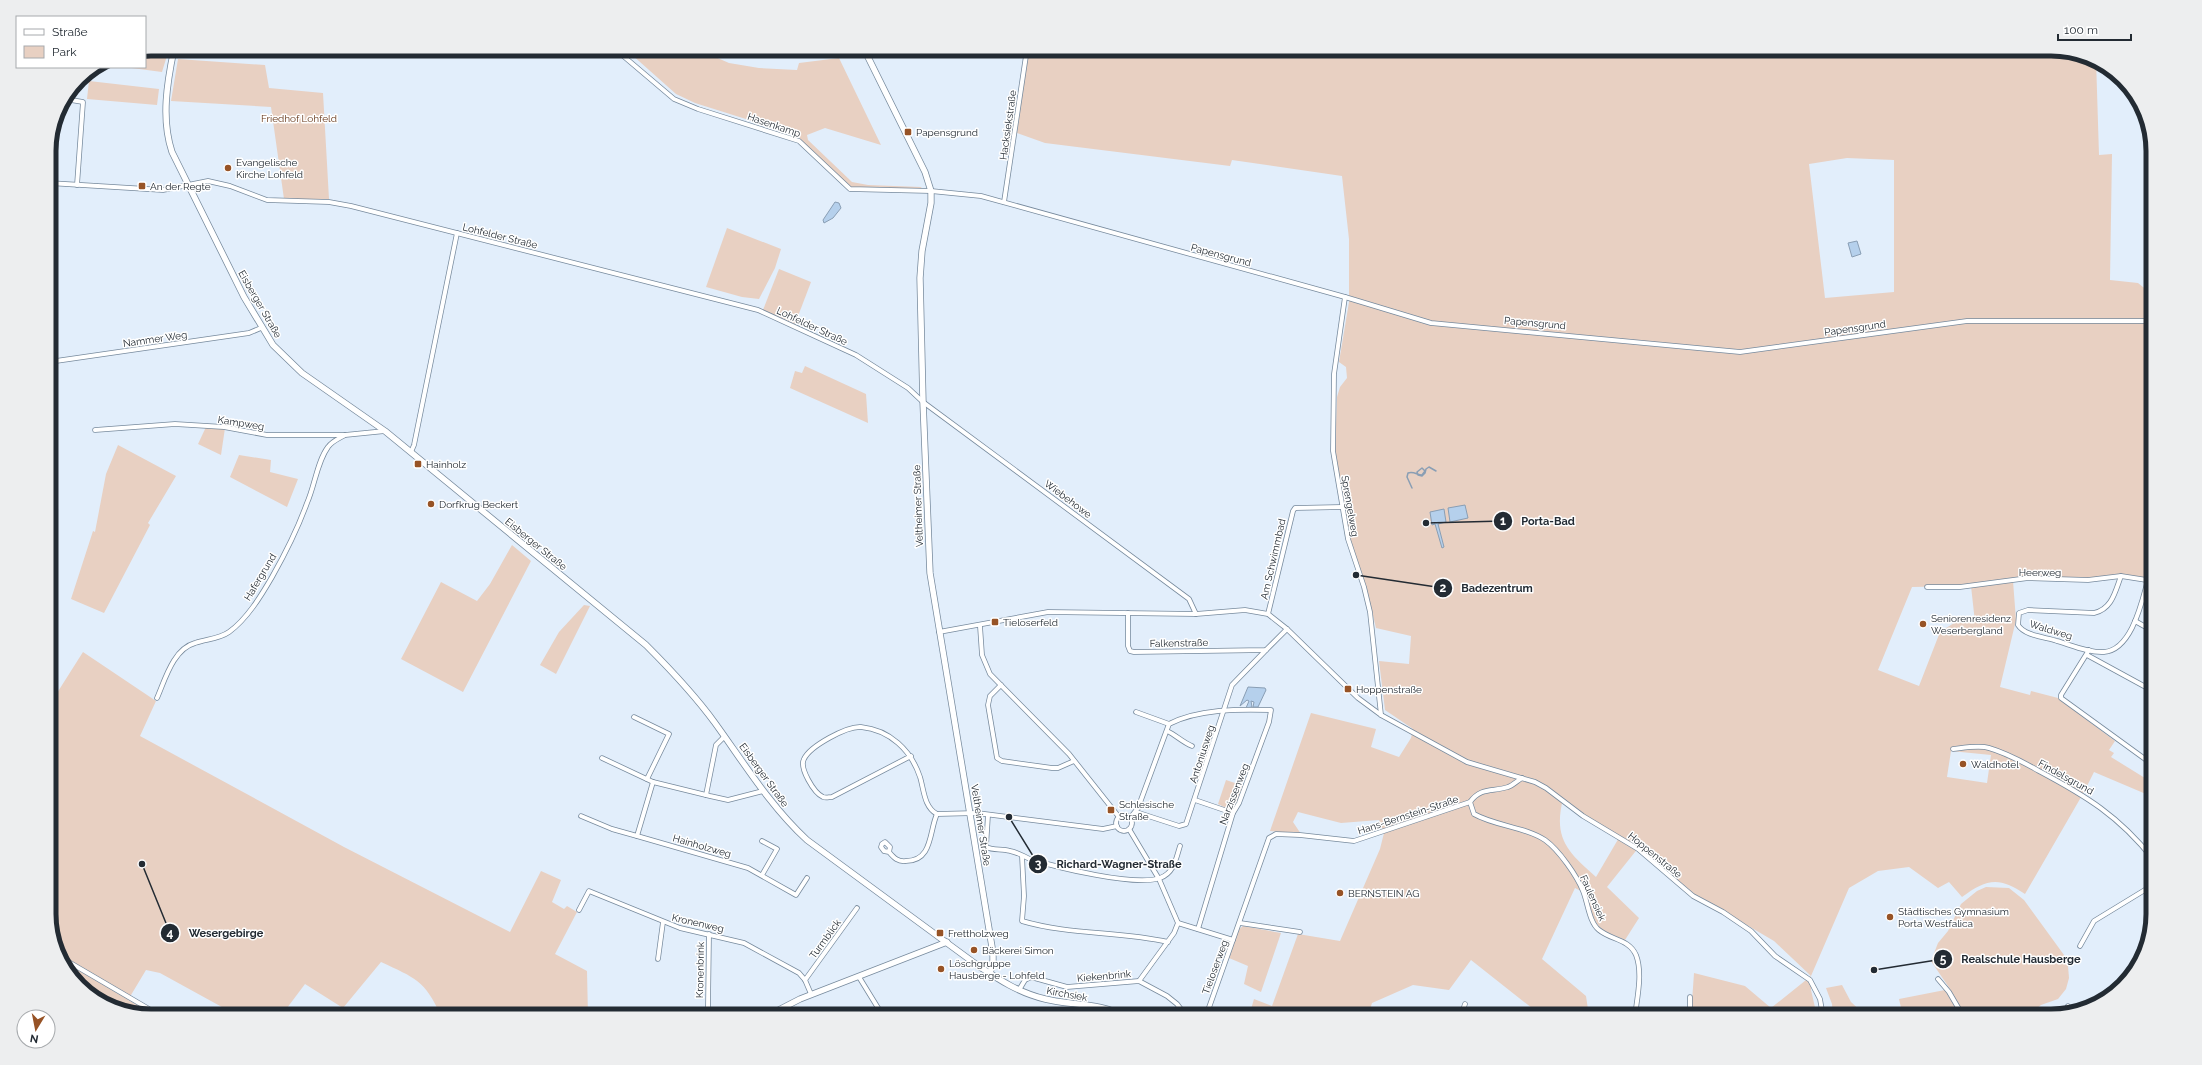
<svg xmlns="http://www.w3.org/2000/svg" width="2202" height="1065" font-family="Raleway,sans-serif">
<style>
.green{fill:#e8d0c2;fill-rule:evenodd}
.water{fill:#b5d0ec;stroke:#899eb4}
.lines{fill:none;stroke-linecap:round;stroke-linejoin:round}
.stream{stroke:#899eb4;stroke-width:1.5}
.street-casing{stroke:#778a9d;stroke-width:5.5}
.secondary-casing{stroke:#778a9d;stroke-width:7}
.street{stroke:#fff;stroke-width:4}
.secondary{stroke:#fff;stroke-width:5.5}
.poi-dot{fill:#975326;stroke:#fff;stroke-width:1.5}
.labels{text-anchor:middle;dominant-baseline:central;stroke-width:3;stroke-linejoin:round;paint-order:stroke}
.park-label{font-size:10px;fill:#653618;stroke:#fff}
.street-label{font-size:10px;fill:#232b33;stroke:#fff}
.poi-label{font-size:10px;fill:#232b33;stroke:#fff;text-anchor:start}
.rim{fill:none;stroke:#232b33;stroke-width:5}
.leader{fill:none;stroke:#232b33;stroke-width:1.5}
.callout-dot{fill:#232b33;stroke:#fff;stroke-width:1.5}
.mark-label{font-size:12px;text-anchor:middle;font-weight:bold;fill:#fff}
.callout-label{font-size:11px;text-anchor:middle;font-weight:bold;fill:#232b33;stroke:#fff;stroke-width:3;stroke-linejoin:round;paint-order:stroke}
</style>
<rect width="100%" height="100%" fill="#e2eefb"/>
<!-- green -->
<g class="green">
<path d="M151,49H169L162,72L124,67H145V50Z"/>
<path d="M632,49H697L729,63L759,68L797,70L799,63L839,58L881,145L825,128L807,135L808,140L852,182L868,185L921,187L923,190L850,187L799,139L800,136L695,103L676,94L631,54Z"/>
<path d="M1028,49H1827L1830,56C1847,60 1864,56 1880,49H2051L2096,59L2099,155L2112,154L2110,280L2138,283L2153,295V580L2139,578H2046L2013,581L2016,620L2000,687L2030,695L2031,691L2058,698L2115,741L2109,750L2114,753L2111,757L2153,783V797L2094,772L2084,792L2025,894C1999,876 1986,879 1962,897L1949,882L1938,888L1909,867L1878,871L1849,888L1811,976V990L1817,1016H1691L1694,973L1745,986L1771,1008L1811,976L1774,941L1694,894L1639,847L1607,887L1639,918L1625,940L1601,930L1584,903L1581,891L1575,888L1542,959L1586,996L1589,1016H1542L1471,960L1449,990L1413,985L1372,1003L1368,1016H1249L1254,999L1272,1006L1298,934L1340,941L1380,849L1384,833L1379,820L1341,823L1298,812L1293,822L1301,834L1270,831L1311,713L1376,729L1371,747L1399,757L1411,738L1413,729L1385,710L1379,661L1409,664L1411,636L1376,628L1368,595L1355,560L1344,511L1335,452L1337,397L1340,387L1347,378L1346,367L1339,362L1349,302V239L1342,176L1232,160L1230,166L1045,143L1017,133ZM1847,158L1894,160V292L1825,298L1809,164ZM1971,586L1975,622L1954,623L1940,632L1919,686L1878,670L1912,587ZM1951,751L1991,755L1987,783L1947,777ZM1563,799L1584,816L1620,836L1596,877C1568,852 1553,839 1563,799Z"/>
<path d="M178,59L265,65L269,88L323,93L329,199H284L271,107L171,101Z"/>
<path d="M89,81L159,89L157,105L87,99Z"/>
<path d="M727,228L781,249L775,268L759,299L742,297L706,287Z"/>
<path d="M779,269L811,282L795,324L763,310Z"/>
<path d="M805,366L866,394L868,423L790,388L795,371L802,373Z"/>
<path d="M206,427L225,428L221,455L198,444Z"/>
<path d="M118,445L176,476L148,523L150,525L104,613L71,599L93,531L95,532L106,474Z"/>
<path d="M239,455L271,460L270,472L298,479L287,507L230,477Z"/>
<path d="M512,545L531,561L463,692L401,659L441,582L477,601L490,584Z"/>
<path d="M584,605L590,606L556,674L540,665L559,632Z"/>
<path d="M83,652L156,701L140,736L344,847L510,932L541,871L561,880L552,902L564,909L567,906L577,912L555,954L587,971L588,1016H441C425,980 415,978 381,962L343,1008L305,984L281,1016H228L231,1012L160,973L146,970L128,1000L158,1016L106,1006L66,971L49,921V688L57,693Z"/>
<path d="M1226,780L1244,786L1235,806L1230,810L1218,804Z"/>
<path d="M1986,887L2009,888L2024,900L2064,955L2068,966L2069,978L2066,989L2058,999L2041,1005L2027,1016H1970L1968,1013L1962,1016H1903L1899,999L1950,989L1931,961L1938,943L1948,931L1961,904L1977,891Z"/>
<path d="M1243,926L1281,933L1261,992L1244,984L1248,966L1229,958L1238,930Z"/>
<path d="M1842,985L1851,1002L1866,1016H1833L1832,1004L1826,988Z"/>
<path d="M1899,1010L1900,1016H1866Z"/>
</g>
<!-- water -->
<g class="water">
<path d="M835,202L839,203L841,208L833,218L824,223L823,220Z"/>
<path d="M1857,241L1861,254L1852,257L1848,243Z"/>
<path d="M1465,505L1468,518L1450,522L1448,508Z"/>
<path d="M1444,509L1446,522L1438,524L1444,547L1442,548L1435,524L1432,525L1430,512Z"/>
<path d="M1248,687L1265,688L1266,690L1258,707H1253L1254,702L1251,701L1252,707L1246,708L1249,701L1247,700L1240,706Z"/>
</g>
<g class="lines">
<!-- stream -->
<path class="stream" d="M1412,488L1407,477L1408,473C1414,471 1417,475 1422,475L1425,471L1422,468L1417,472L1418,475L1422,476L1425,473L1426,469L1429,467L1436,471"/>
<!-- street casing -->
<g class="street-casing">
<g id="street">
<path d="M615,49L674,99L698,109L799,141L850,189L931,191L981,196L1345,297L1431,323L1740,352L1967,321H2153"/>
<path d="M65,99L83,102L77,185"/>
<path d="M49,183L163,190L208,181L230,186L267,200L329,202L351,206L758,310L856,355L908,388L923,402L1189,599L1196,614"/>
<path d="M1004,202L1027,49"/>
<path d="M1345,297L1334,374L1333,451L1348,539L1364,587L1370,612L1381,715"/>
<path d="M49,362L249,333L261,328"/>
<path d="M95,430L175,424L224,427L267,435H345L385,431"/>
<path d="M411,452L414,445L457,233"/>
<path d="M2121,576C2115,592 2112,609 2094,613L2028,610L2019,613L2018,625C2025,636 2045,637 2057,641C2071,645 2089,653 2104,652C2132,650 2142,601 2148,580"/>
<path d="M1927,587H1960L2028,578L2088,580L2121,576L2153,581"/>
<path d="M1128,613V646L1130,651L1134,652L1266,650L1287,629"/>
<path d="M1268,614L1293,511L1295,508L1342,507"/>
<path d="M2135,621L2153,631"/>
<path d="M980,626L982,655L990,674L1069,754L1119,817"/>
<path d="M939,632L1048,612L1196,614L1245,610L1268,614L1287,629L1358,698L1381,715L1467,762L1535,782L1546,788L1583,816L1638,849L1693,896L1723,912L1751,931L1775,956L1810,980L1820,999L1823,1016"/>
<path d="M2089,650L2061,695V698L2145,759H2153"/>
<path d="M2087,655L2153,691"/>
<path d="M1001,685L990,696L988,705L997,758L1002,761L1052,768H1058L1074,761"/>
<path d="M157,698C165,680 173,649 195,643C207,639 219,639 229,632C247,619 261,596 272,577C285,554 298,528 307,503C315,485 317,462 328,447C332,441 340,438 345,435"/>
<path d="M1136,712L1169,724"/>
<path d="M634,717L669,734L647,779"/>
<path d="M1167,731C1176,735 1182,742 1192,746"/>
<path d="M1953,749C1963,748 1979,745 1989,748C2006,753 2023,762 2039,771C2086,796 2119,816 2153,859"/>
<path d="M911,756L832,797C829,797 826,798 823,797C814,793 799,768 804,759C810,746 847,726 861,727C890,730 911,750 920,777C924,790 924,807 937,814L977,813L1103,829L1117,826"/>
<path d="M602,758L653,782L710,796L728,800L763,791"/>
<path d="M706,795L716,745L724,737"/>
<path d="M1195,800L1233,813"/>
<path d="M1470,802L1474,814C1495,826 1526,827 1545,840C1559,850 1577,876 1583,891C1588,903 1589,922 1599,930C1611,940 1629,939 1636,955C1643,973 1637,998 1635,1016"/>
<path d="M1136,812L1179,826L1186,824L1232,685L1266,650"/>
<path d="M988,815L986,847C994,851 1002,848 1010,851C1017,852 1023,856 1030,859C1056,867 1135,887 1160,878C1174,873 1176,859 1180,846"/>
<circle cx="1124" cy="823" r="8"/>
<path d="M581,816L612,829L637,836L653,782"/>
<path d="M1130,818L1138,808L1169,724C1198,709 1238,709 1271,710L1269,722L1239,803L1233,813L1198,929"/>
<path d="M1129,829L1159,879L1178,923L1174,933L1139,981"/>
<path d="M637,836L748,868L796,895L807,878"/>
<path d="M762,841L777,849L762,875"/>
<path d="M889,852L884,851L881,847L882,844L885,842L890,847L889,852C894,858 898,862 906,861C933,861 929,831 937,814"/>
<path d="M1022,856L1024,896L1022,921C1069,935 1120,931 1168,942"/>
<path d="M579,910L589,891L680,928L744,943L799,973L805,980L811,994"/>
<path d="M1178,923L1233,940"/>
<path d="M1240,923L1300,932"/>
<path d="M2080,946L2094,921L2153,885"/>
<path d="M62,958L161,1016"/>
<path d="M658,959L663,922"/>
<path d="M859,977L883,1016"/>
<path d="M1938,979L1949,992L1963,1016"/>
<path d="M805,980L857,908"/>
<path d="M1019,990L1025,980L1031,977L1067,987L1139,981L1167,996L1177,1004L1186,1016"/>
<path d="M2068,1006L2070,1010"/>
<path d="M708,1007L709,934"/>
<path d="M284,1016L287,1013L292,1016"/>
<path d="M1206,1016L1269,838L1276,834L1300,835L1354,841L1470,802C1481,787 1492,792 1508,787C1512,786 1517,781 1522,778"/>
<path d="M1461,1016L1465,1004"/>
<path d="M1690,1016V997"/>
</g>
</g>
<!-- secondary casing -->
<g class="secondary-casing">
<g id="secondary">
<path d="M174,49C167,83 161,119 172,152L244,297L273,345L302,373L385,431L646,645C671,670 694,694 715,723C744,763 770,806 807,840L977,965C998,979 1019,993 1045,999C1067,1005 1105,1003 1122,1016"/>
<path d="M864,49L925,172L931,191V203L922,251L920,278L923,402L930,573L993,953V963L990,973"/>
<path d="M767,1016L800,999L947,942"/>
</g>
</g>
<!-- street -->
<use href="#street" class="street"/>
<!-- secondary -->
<use href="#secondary" class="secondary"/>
</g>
<!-- markers -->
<g class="poi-dot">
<rect x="904" y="128" width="8" height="8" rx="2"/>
<circle cx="228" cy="168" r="4"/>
<rect x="138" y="182" width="8" height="8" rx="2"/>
<rect x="414" y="460" width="8" height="8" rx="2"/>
<circle cx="431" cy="504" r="4"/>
<rect x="991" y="618" width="8" height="8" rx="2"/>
<circle cx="1923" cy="624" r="4"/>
<rect x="1344" y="685" width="8" height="8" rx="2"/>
<circle cx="1963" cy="764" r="4"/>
<rect x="1107" y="806" width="8" height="8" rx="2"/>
<circle cx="1340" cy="893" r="4"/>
<circle cx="1890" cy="917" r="4"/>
<rect x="936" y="929" width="8" height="8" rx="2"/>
<circle cx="974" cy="950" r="4"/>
<circle cx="941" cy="969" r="4"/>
</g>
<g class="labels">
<!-- park labels -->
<g class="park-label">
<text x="299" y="118">Friedhof Lohfeld</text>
</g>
<!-- street labels -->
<g class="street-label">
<text transform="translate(774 125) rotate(19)">Hasenkamp</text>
<text transform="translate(1008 125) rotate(-82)">Hacksiekstraße</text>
<text transform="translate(500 236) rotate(14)">Lohfelder Straße</text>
<text transform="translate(1221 255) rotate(15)">Papensgrund</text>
<text transform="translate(260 304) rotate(60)">Eisberger Straße</text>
<text transform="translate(1535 323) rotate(5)">Papensgrund</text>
<text transform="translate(812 326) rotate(25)">Lohfelder Straße</text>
<text transform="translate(1855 328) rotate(-8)">Papensgrund</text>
<text transform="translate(155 339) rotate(-8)">Nammer Weg</text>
<text transform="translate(241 423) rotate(9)">Kampweg</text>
<text transform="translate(1068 499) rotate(37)">Wiebehowe</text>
<text transform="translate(918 506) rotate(-92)">Veltheimer Straße</text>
<text transform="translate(1350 506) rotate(80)">Sprengelweg</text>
<text transform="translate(536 544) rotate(39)">Eisberger Straße</text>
<text transform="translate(1273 559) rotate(-77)">Am Schwimmbad</text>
<text x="2040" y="572">Heerweg</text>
<text transform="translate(260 577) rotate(-59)">Hafergrund</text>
<text transform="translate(2051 630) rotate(17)">Waldweg</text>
<text transform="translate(1179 643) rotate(-1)">Falkenstraße</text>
<text transform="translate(1202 754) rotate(-72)">Antoniusweg</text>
<text transform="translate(764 775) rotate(54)">Eisberger Straße</text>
<text transform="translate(2066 777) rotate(29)">Findelsgrund</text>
<text transform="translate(1234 794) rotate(-69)">Narzissenweg</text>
<text transform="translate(1408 815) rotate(-18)">Hans-Bernstein-Straße</text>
<text transform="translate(981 825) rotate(81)">Veltheimer Straße</text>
<text transform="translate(702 846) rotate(16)">Hainholzweg</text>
<text transform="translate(1655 855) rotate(39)">Hoppenstraße</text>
<text transform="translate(1593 898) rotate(66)">Faulensiek</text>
<text transform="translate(698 923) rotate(13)">Kronenweg</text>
<text transform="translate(825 939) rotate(-54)">Turmblick</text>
<text transform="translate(1215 967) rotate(-70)">Tieloserweg</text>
<text transform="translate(700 970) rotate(-89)">Kronenbrink</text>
<text transform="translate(1104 976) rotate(-5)">Kiekenbrink</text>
<text transform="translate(1067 994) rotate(10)">Kirchsiek</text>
</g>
<!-- poi labels -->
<g class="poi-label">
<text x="916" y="132">Papensgrund</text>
<text x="236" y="162">Evangelische<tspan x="236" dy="12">Kirche Lohfeld</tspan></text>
<text x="150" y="186">An der Regte</text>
<text x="426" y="464">Hainholz</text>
<text x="439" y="504">Dorfkrug Beckert</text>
<text x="1931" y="618">Seniorenresidenz<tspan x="1931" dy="12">Weserbergland</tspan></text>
<text x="1003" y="622">Tieloserfeld</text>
<text x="1356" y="689">Hoppenstraße</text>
<text x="1971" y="764">Waldhotel</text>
<text x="1119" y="804">Schlesische<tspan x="1119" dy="12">Straße</tspan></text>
<text x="1348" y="893">BERNSTEIN AG</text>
<text x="1898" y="911">Städtisches Gymnasium<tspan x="1898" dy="12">Porta Westfalica</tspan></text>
<text x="948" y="933">Frettholzweg</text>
<text x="982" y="950">Bäckerei Simon</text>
<text x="949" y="963">Löschgruppe<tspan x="949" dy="12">Hausberge - Lohfeld</tspan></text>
</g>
</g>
<!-- crop -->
<path d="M0 0H2202V1065H0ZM151 56H2051A95 95 0 0 1 2146 151V914A95 95 0 0 1 2051 1009H151A95 95 0 0 1 56 914V151A95 95 0 0 1 151 56Z" fill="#edeeef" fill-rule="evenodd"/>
<path class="rim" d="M151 56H2051A95 95 0 0 1 2146 151V914A95 95 0 0 1 2051 1009H151A95 95 0 0 1 56 914V151A95 95 0 0 1 151 56Z"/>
<!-- callouts -->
<path class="leader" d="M1426 523L1503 521M1356 575L1443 588M1009 817L1038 864M142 864L170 933M1874 970L1943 959"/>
<g class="callout-dot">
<circle cx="1426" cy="523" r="4"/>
<circle cx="1356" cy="575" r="4"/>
<circle cx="1009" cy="817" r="4"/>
<circle cx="142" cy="864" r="4"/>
<circle cx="1874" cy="970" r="4"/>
<circle cx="1503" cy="521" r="10"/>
<circle cx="1443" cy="588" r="10"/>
<circle cx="1038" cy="864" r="10"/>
<circle cx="170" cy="933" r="10"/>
<circle cx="1943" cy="959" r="10"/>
</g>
<g class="mark-label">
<text x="1503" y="525">1</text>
<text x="1443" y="592">2</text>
<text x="1038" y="868">3</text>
<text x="170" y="937">4</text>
<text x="1943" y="963">5</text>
</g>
<g class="callout-label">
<text x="1548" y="525">Porta-Bad</text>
<text x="1497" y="592">Badezentrum</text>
<text x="1119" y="868">Richard-Wagner-Straße</text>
<text x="226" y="937">Wesergebirge</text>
<text x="2021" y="963">Realschule Hausberge</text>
</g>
<!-- legend -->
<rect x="16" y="16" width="130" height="52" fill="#ffffff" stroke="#a7aaad"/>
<rect x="24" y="29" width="20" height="6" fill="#ffffff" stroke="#a7aaad"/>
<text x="52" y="36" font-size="12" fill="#232b33">Straße</text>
<rect x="24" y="46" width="20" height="12" fill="#e8d0c2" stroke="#a7aaad"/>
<text x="52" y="56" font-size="12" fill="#232b33">Park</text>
<!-- north arrow -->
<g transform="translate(36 1029) rotate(190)"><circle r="19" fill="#ffffff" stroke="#a7aaad"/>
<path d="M0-3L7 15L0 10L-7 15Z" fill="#975326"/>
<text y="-6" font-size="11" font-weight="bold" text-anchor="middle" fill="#232b33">N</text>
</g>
<!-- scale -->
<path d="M2058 34v6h73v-6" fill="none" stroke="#232b33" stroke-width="2"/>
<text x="2064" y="34" font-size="12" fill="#232b33" stroke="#ffffff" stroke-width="3" paint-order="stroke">100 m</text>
</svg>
